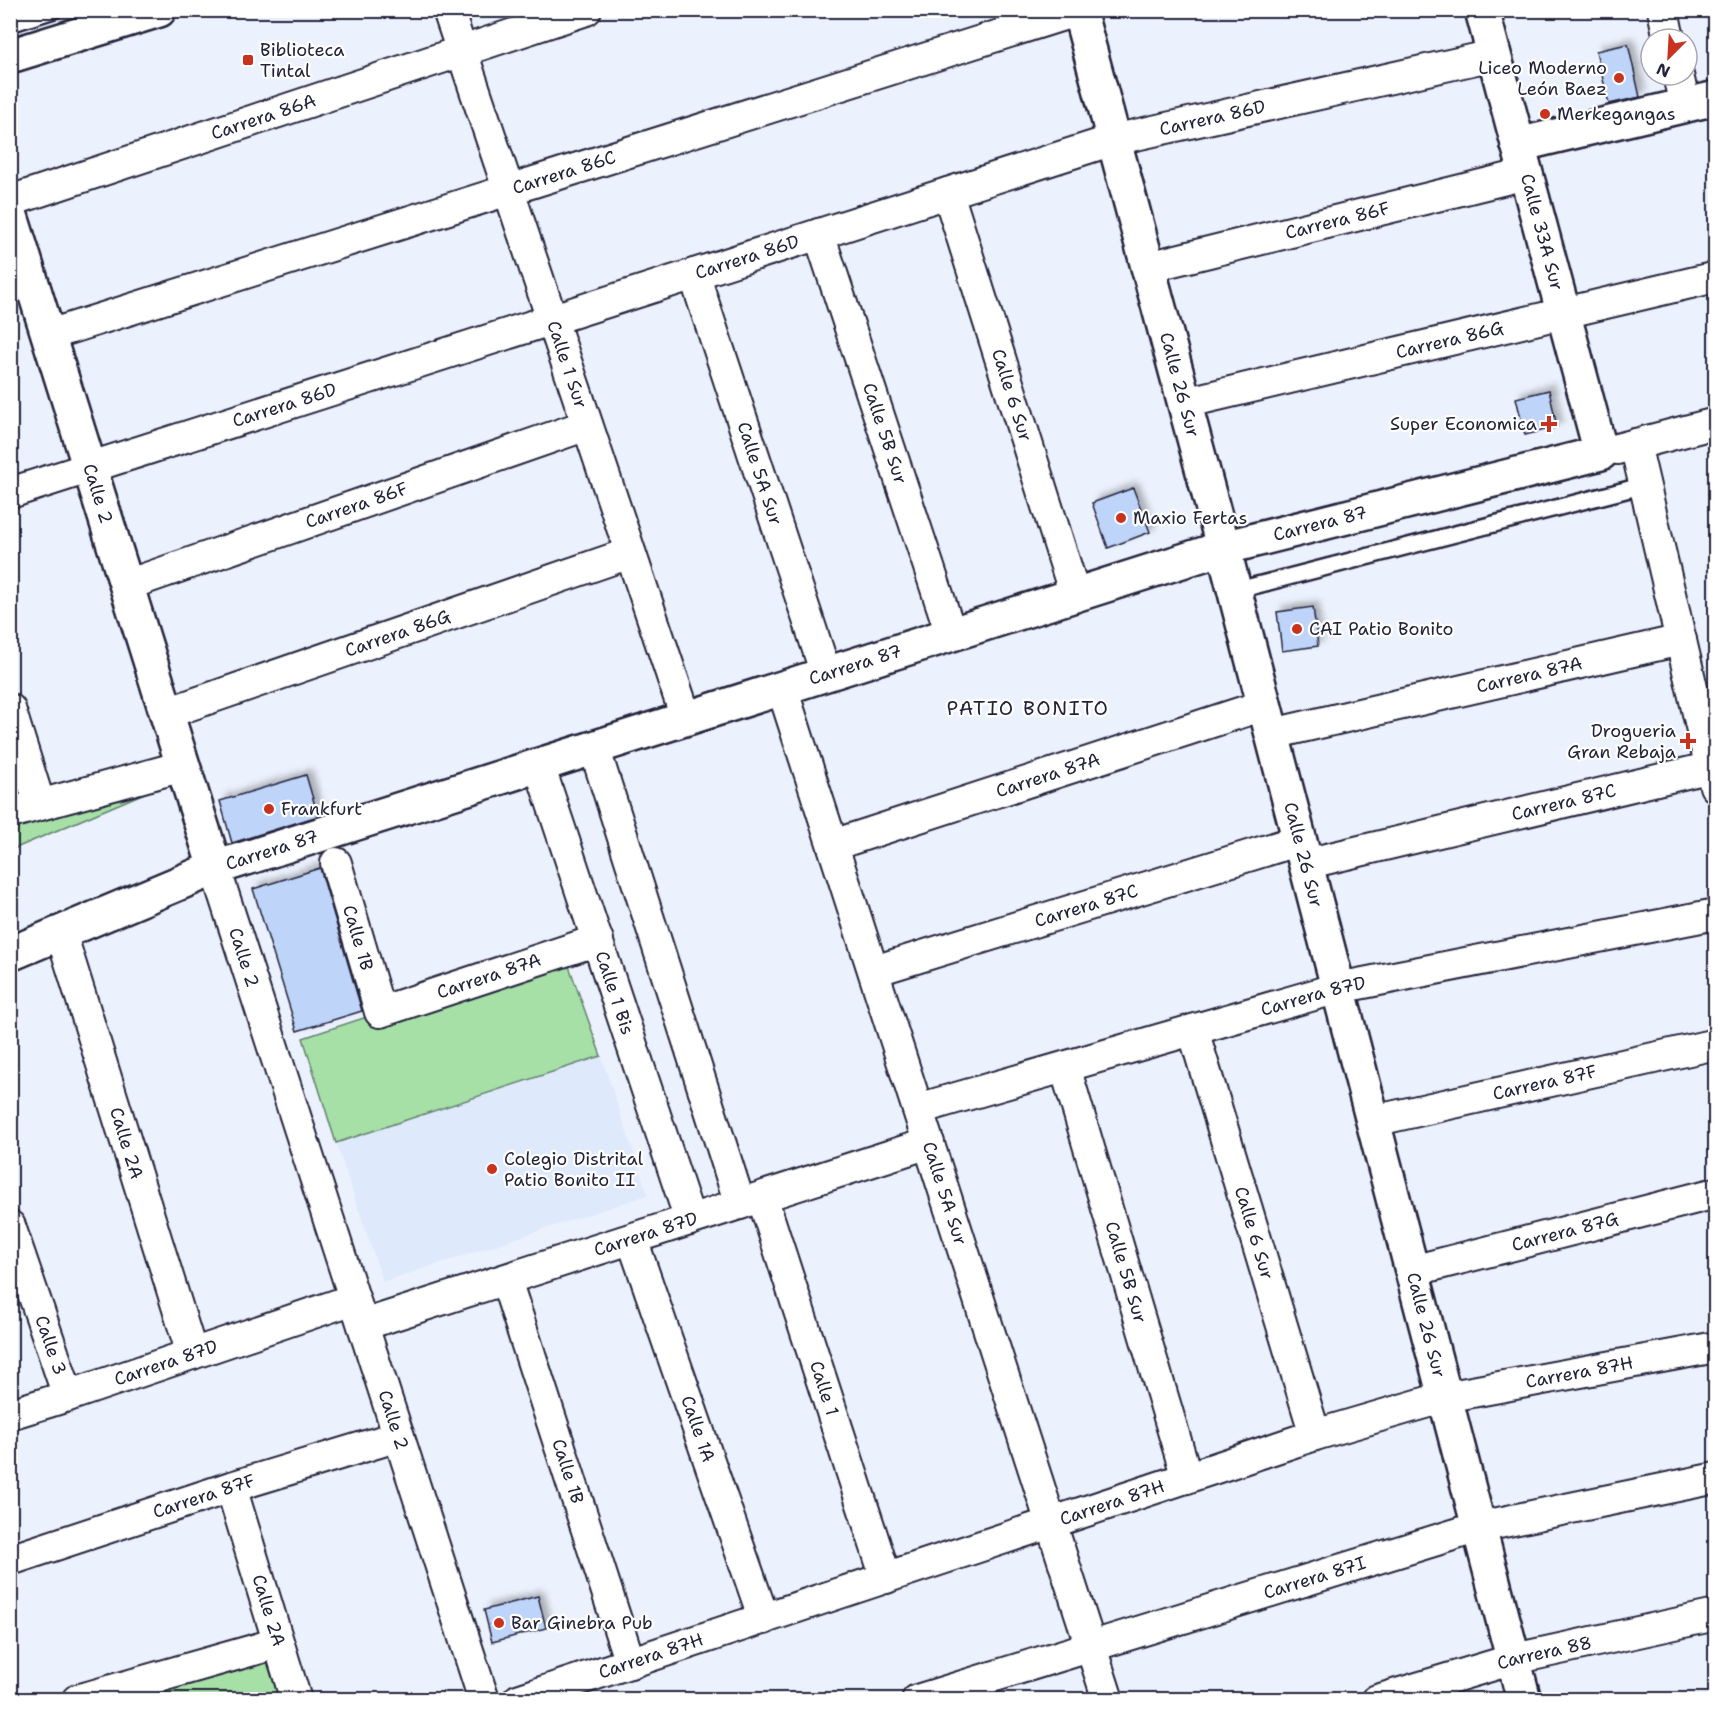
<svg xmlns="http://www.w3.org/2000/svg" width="1726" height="1710" font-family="'Shantell Sans',sans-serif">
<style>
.built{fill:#dee9fc}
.green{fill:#a6e0a6;stroke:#648170;stroke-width:1.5}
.building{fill:#bed4f9;stroke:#22223b;stroke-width:1.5;filter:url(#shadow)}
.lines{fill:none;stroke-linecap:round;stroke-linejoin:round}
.lane-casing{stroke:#22223b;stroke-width:20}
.street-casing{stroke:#22223b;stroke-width:34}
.secondary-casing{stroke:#22223b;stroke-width:38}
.primary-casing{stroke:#22223b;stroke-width:38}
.lane{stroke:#fff;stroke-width:15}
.street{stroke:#fff;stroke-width:30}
.secondary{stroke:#fff;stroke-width:33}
.primary{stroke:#fff;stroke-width:33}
.poi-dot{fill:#c8321e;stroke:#fff;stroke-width:2}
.labels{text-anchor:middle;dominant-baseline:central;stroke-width:4.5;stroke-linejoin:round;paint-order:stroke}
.poi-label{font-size:18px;fill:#22223b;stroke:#fff;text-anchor:start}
.street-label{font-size:18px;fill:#22223b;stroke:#fff}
.neighbourhood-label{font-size:20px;letter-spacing:1.5px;fill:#22223b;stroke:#fff}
</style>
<defs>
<filter id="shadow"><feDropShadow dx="5.5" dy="-5.5" stdDeviation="3" flood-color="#0004"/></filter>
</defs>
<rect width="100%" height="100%" fill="#ecf2fd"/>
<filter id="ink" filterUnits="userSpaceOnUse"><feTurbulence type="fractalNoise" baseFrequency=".0167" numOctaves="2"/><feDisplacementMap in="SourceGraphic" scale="12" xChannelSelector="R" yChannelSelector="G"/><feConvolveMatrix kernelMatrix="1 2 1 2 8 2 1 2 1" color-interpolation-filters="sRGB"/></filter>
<g filter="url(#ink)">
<!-- built -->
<path class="built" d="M601,1056L648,1195L383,1282L336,1143Z"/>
<!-- green -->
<g class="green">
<path d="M161,786L11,850V825Z"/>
<path d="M564,952L601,1056L336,1143L303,1038Z"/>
<path d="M264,1653L279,1699L110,1700Z"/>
</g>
<!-- building -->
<g class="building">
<path d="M1628,44L1640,97L1609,104L1596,51Z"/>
<path d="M1549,390L1557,427L1525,435L1516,398Z"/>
<path d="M1133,488L1150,532L1108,548L1092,503Z"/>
<path d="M1313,607L1318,646L1282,651L1277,612Z"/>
<path d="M306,775L318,816L232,843L220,801Z"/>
<path d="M320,868L362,1011L297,1031L253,889Z"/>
<path d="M538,1596L546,1628L492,1642L484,1610Z"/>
</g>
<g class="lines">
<!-- lane casing -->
<g class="lane-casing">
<g id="lane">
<path d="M10,24L54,10"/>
<path d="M1234,591L1645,485"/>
</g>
</g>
<!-- street casing -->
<g class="street-casing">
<g id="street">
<path id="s1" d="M448,10L686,718"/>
<path d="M1663,10L1669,39"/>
<path d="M1678,75L1685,106"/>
<path id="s2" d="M948,193L1075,595"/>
<path id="s3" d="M10,201L586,10"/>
<path id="s4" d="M819,234L951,634"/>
<path id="s5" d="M1148,267L1526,174"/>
<path id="s6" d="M694,274L826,674"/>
<path id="s7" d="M49,335L1079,10"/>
<path id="s8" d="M1184,403L1716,277"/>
<path d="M1635,444L1715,786"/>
<path d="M1617,449L1716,423"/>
<path id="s9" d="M10,493L1113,140L1494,55"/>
<path id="s10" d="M127,585L587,425"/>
<path id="s11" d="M782,688L1108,1700"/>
<path d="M10,709L40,805"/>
<path id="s12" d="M167,713L630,553"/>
<path id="s13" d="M1272,734L1681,640"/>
<path d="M594,747L740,1204"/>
<path id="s14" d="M539,765L690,1220"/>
<path d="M10,813L183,766"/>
<path id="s15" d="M833,845L1264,705"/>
<path id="s16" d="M336,863L380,1012L598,940"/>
<path id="s17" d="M1305,864L1716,766"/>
<path id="s18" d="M215,868L484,1700"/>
<path id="s19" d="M61,933L192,1354"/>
<path id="s20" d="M874,971L1300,840"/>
<path id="s21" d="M1193,1030L1315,1435"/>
<path id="s22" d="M1065,1067L1187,1478"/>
<path id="s23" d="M918,1109L1338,988L1716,914"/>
<path id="s24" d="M1373,1121L1716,1044"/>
<path id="s25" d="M762,1197L886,1578"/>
<path id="s26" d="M10,1226L68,1396"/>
<path id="s27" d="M632,1239L764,1619"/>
<path id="s28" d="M1412,1271L1716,1193"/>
<path id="s29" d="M506,1280L630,1663"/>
<path id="s30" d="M363,1325L929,1143"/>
<path id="s31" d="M10,1414L68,1396L354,1299"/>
<path id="s32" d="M231,1487L296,1700"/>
<path id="s33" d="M10,1560L231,1487L399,1436"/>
<path d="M77,1700L278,1643"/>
<path id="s34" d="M518,1700L1315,1435L1445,1397L1716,1347"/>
<path id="s35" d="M917,1700L1479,1527L1716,1478"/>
<path id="s36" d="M1377,1700L1514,1659L1716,1615"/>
</g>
</g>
<!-- secondary casing -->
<g class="secondary-casing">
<g id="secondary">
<path id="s37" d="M1079,10L1220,535L1524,1700"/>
<path d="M1518,145L1716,98"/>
<path id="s38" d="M10,213L215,868"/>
<path id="s39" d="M10,954L215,868L1223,548L1601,453L1482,10"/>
</g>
</g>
<!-- primary casing -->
<g class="primary-casing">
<path id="primary" d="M10,56L159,10"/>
</g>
<!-- lane -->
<use href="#lane" class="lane"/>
<!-- street -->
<use href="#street" class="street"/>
<!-- secondary -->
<use href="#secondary" class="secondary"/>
<!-- primary -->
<use href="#primary" class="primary"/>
</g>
</g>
<!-- markers -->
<g class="poi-dot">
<rect x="242" y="54" width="12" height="12" rx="3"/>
<circle cx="1619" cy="78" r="6"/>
<circle cx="1545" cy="114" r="6"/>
<path d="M1546 415h6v6h6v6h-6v6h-6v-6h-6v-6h6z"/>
<circle cx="1121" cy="518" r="6"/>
<circle cx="1297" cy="629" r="6"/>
<path d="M1685 732h6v6h6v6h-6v6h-6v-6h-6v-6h6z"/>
<circle cx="269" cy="809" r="6"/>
<circle cx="492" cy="1169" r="6"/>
<circle cx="499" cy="1623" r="6"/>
</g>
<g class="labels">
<!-- poi labels -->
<g class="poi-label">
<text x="260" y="50">Biblioteca<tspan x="260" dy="21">Tintal</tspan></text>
<text x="1607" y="68" text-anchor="end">Liceo Moderno<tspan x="1607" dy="21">León Baez</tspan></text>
<text x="1557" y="114">Merkegangas</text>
<text x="1537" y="424" text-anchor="end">Super Economica</text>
<text x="1133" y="518">Maxio Fertas</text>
<text x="1309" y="629">CAI Patio Bonito</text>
<text x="1676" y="731" text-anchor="end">Drogueria<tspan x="1676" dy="21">Gran Rebaja</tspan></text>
<text x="281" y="809">Frankfurt</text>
<text x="504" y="1159">Colegio Distrital<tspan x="504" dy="21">Patio Bonito II</tspan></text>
<text x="511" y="1623">Bar Ginebra Pub</text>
</g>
<!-- street labels -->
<g class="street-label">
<text stroke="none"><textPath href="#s3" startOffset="267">Carrera 86A</textPath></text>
<text stroke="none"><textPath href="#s9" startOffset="1260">Carrera 86D</textPath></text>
<text stroke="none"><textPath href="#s7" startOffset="540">Carrera 86C</textPath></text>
<text stroke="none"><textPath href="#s5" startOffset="195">Carrera 86F</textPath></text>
<text transform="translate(1542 232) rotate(75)">Calle 33A Sur</text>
<text stroke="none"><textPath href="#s9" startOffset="774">Carrera 86D</textPath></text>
<text stroke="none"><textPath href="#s8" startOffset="273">Carrera 86G</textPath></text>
<text stroke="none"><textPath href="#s1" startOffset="374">Calle 1 Sur</textPath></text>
<text stroke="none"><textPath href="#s37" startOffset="388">Calle 26 Sur</textPath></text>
<text stroke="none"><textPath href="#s2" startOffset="212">Calle 6 Sur</textPath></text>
<text stroke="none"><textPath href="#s9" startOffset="288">Carrera 86D</textPath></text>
<text stroke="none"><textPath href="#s4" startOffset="210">Calle 5B Sur</textPath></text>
<text stroke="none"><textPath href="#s6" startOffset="210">Calle 5A Sur</textPath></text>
<text stroke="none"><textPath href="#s38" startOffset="294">Calle 2</textPath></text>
<text stroke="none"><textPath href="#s10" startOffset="243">Carrera 86F</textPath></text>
<text stroke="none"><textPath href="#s39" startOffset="1380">Carrera 87</textPath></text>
<text stroke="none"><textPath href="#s12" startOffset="244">Carrera 86G</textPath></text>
<text stroke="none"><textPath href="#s39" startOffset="894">Carrera 87</textPath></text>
<text stroke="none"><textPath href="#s13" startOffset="264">Carrera 87A</textPath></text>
<text stroke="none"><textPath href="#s15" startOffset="226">Carrera 87A</textPath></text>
<text stroke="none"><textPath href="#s17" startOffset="266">Carrera 87C</textPath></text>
<text stroke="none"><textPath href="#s39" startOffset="282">Carrera 87</textPath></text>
<text stroke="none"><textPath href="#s37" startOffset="874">Calle 26 Sur</textPath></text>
<text stroke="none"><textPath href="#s20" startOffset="222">Carrera 87C</textPath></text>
<text stroke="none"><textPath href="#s16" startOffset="78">Calle 1B</textPath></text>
<text stroke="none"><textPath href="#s18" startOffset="94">Calle 2</textPath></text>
<text stroke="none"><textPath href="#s16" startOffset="270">Carrera 87A</textPath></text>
<text stroke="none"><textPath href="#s14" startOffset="240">Calle 1 Bis</textPath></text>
<text stroke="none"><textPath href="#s23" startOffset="411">Carrera 87D</textPath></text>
<text stroke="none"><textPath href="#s24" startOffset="176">Carrera 87F</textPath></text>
<text stroke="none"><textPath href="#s19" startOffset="220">Calle 2A</textPath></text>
<text stroke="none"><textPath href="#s11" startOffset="531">Calle 5A Sur</textPath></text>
<text stroke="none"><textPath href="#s28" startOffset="158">Carrera 87G</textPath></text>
<text stroke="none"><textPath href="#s21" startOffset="212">Calle 6 Sur</textPath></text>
<text stroke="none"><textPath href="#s30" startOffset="297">Carrera 87D</textPath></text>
<text stroke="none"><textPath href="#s22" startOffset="214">Calle 5B Sur</textPath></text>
<text stroke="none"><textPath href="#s37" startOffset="1360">Calle 26 Sur</textPath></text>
<text stroke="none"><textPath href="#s26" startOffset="126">Calle 3</textPath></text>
<text stroke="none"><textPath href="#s31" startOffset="164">Carrera 87D</textPath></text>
<text stroke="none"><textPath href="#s34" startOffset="1112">Carrera 87H</textPath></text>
<text stroke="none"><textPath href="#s25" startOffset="201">Calle 1</textPath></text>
<text stroke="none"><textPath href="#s18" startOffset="580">Calle 2</textPath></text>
<text stroke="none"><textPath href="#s27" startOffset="201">Calle 1A</textPath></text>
<text stroke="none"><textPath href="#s29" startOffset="201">Calle 1B</textPath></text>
<text stroke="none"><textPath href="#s33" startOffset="204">Carrera 87F</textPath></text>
<text stroke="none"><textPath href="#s34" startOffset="626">Carrera 87H</textPath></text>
<text stroke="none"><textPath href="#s35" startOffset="416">Carrera 87I</textPath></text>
<text stroke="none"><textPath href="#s32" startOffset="129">Calle 2A</textPath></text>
<text stroke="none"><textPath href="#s36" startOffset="174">Carrera 88</textPath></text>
<text stroke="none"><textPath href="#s34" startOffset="140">Carrera 87H</textPath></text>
</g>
<!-- neighbourhood labels -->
<g class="neighbourhood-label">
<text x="1028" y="708">PATIO BONITO</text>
</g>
</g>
<!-- margin -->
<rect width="1726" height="1710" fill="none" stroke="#fff" stroke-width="36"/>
<rect x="18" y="18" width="1690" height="1674" fill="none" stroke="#22223b" stroke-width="2" filter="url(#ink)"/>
<!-- north arrow -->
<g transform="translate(1669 57) rotate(204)"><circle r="28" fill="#ffffff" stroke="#a7a7b1" stroke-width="1.5"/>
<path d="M0-4.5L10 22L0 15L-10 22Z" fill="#c8321e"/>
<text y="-9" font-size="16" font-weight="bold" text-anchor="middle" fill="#22223b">N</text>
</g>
</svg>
